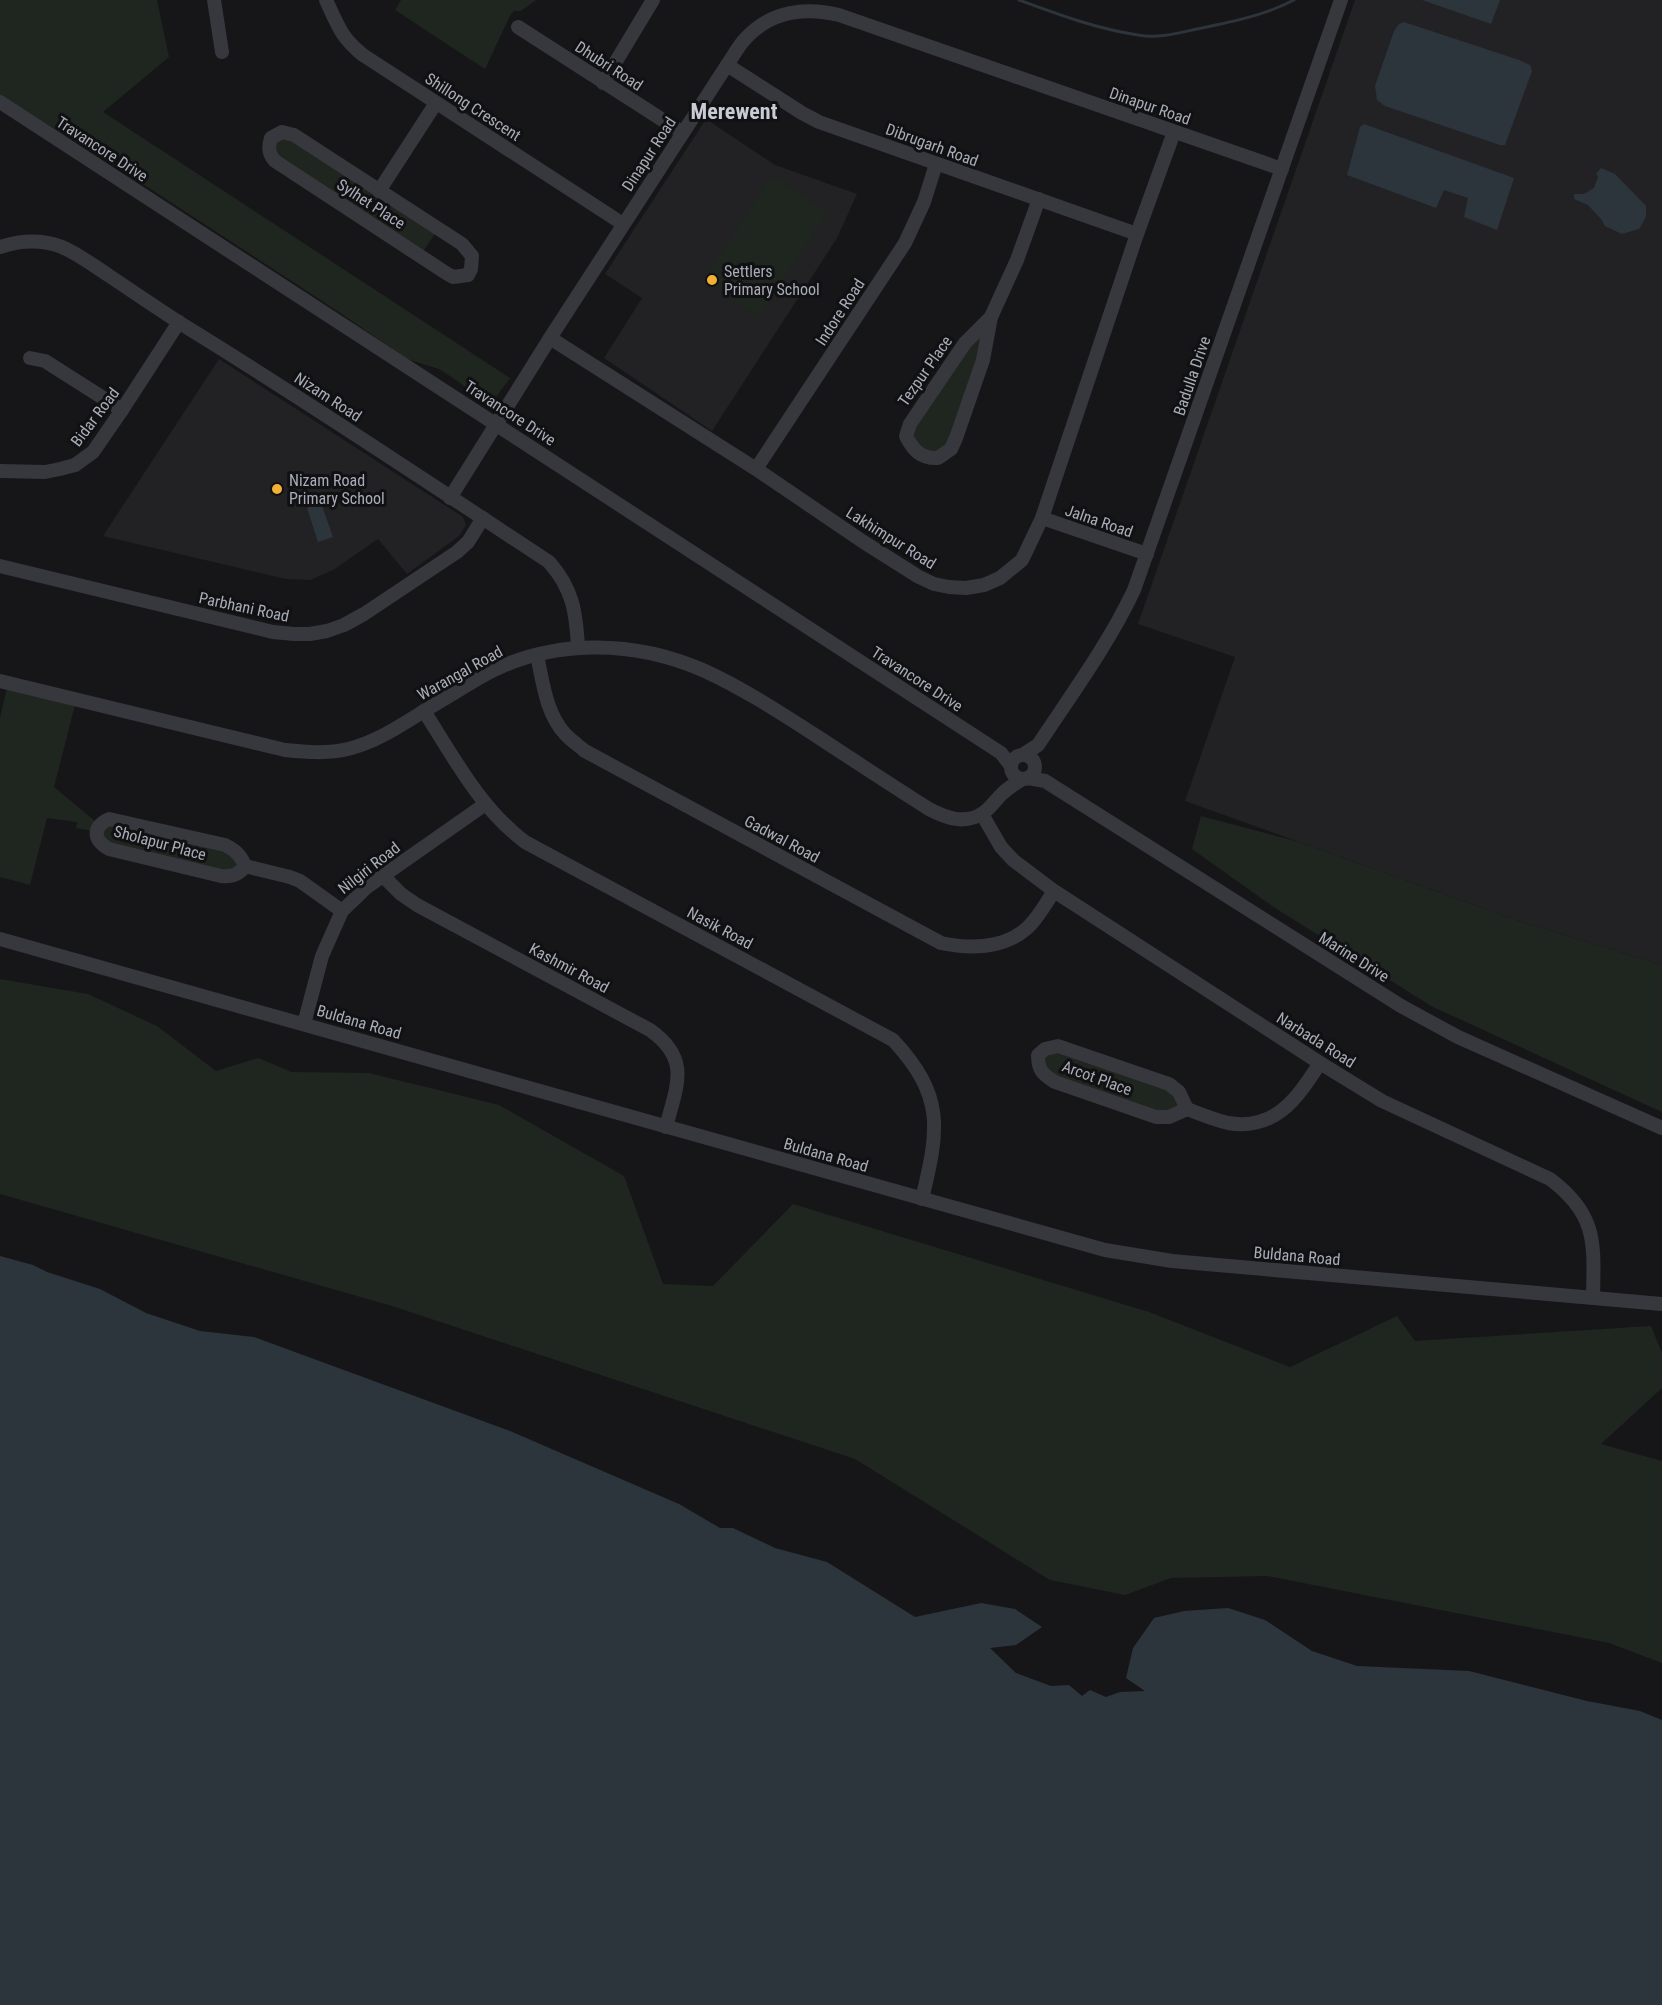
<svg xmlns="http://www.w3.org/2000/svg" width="1662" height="2005" font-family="'Roboto Condensed',sans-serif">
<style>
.built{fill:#222225}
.green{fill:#1e261f}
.water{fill:#2c353c}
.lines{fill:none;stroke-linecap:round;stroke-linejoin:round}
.stream{stroke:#2c353c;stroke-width:3}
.minor{stroke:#37383d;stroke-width:14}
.poi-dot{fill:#f2b134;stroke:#111113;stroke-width:2}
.labels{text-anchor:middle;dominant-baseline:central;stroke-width:6;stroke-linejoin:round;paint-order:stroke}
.street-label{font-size:16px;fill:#a8adb8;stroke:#111113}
.poi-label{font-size:16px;fill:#a8adb8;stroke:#111113;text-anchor:start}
.district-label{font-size:22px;font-weight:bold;fill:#c9ccd4;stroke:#111113}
</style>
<rect width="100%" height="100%" fill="#161618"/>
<!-- built -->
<g class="built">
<path d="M1355,0H1662V965L1516,920L1185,801L1235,657L1138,624Z"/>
<path d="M706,119L775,165L857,194L837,238L712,431L604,358L642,298L605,274Z"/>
<path d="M219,359L463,517L466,525L459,536L407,574L378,539L333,570L310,580L286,579L103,536Z"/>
</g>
<!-- green -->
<g class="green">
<path d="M0,0H157L169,57L103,112L510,378L491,404L484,405L459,382L439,369L407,359L339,312L123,171L0,96Z"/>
<path d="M401,0H536L521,11H514L510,16L485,69L395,10Z"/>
<path d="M285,137L436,232L422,253L278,159L273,144Z"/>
<path d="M772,175L828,212L759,317L703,281Z"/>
<path d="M978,338H980L982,345L948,446L938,454L917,448L913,431L962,354Z"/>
<path d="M7,688L75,705L54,787L96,822L93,831L76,828L77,822L47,818L30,885L0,877V718Z"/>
<path d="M1201,816L1299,842L1516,920L1662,965V1112L1431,1006L1272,906L1192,849Z"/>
<path d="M104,824L169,835L234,855L238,866L233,872L109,847L100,828Z"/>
<path d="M0,979L88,994L157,1026L216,1071L258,1058L292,1072L369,1073L499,1105L624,1176L663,1284L713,1286L793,1204L1149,1312L1290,1367L1397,1316L1415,1341L1651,1326L1662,1353V1388L1601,1444L1662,1461V1663L1609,1643L1267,1576L1171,1578L1125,1595L1050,1580L855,1459L392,1306L0,1194Z"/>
<path d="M1051,1049L1148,1080L1177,1095L1178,1108L1162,1115L1060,1082L1041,1062Z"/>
</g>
<!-- water -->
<g class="water">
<path d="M1422,0H1500L1491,24Z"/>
<path d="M1404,22L1519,60L1530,65L1532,71L1505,145H1500L1385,106L1377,100L1375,86L1394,31L1399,24Z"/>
<path d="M1364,124L1514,178L1497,230L1464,217L1468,198L1444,190L1436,208L1347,175L1360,127Z"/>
<path d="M1601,168L1615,174L1646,206V217L1639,229L1622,234L1605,226L1601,219L1588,205L1574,199V194H1584L1594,188L1598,177L1596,174Z"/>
<path d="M321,503L333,537L318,542L307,508Z"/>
<path d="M0,1256L33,1265L47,1272L100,1289L146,1313L200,1331L254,1337L510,1431L679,1504L720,1528H733L775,1548L827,1562L915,1617L981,1603L1015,1609L1042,1627L1016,1645L990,1648L1016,1673L1051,1686L1069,1685L1082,1696L1090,1690L1106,1697L1120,1692L1145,1691L1126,1678L1133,1648L1154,1618L1184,1611L1228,1608L1265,1620L1312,1651L1357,1666L1469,1671L1587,1701L1640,1711L1662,1720V2005H0Z"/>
</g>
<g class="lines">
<!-- stream -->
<path class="stream" d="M1019,0C1057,14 1097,29 1138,35C1158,39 1178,33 1197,29C1231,22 1263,16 1294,0"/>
<!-- minor -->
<g class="minor">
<path d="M214,0L222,52"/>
<path d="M326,0C338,26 341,37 363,55L623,224"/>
<path d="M518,27L683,133"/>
<path d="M727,65L802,113L819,122L1137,234"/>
<path d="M603,83L653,0"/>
<path d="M0,102L1001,753L1011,766"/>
<path d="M282,132L294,135L462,244L472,256L471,269L468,275L453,277L446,273L275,161C268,154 268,147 271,138Z"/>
<path d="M379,191L436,103"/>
<path d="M0,247C21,240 41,239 62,247C78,254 93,265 108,275C135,293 161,311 188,328C310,403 429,483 549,562C573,589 576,612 578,647"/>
<path d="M991,317L983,360L956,438L951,449L938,458C921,459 913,450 906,436L910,424L965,343Z"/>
<path d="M991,317L1017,260L1039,199"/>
<path d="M550,338L756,469L862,541L919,577L934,584L949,587L966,588L984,585L1000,578L1022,560L1042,518L1137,234L1174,132"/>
<path d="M30,358L45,361L122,410"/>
<path d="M756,469L905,243L924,202L936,164"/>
<path d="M0,471L45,472L60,469L75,465L93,452L122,410L179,322"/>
<path d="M450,498L550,338L727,65C733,57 738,46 746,38C771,11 805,7 839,15L1282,169"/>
<path d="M1042,518L1147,554"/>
<path d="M0,566L273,632L294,634H310L327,631L344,625L364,614L457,552L468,542L483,518"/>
<path d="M537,655C543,683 546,714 566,735C572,741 579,746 585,751L941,943C969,949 1003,949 1026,929C1037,920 1046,903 1054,891"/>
<path d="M0,681L285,750C306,752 327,754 348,749C376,742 400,726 424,711C442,700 461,689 479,678C548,638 633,639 705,671C744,689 779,712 815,735C853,760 891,785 929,809C946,818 965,825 983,813C991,808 996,799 1003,793C1009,787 1016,783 1023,779"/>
<path d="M424,711C454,758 480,808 525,842L893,1040C945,1096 939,1129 922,1199"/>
<path d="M1024,754L1038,745C1071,695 1108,645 1134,590L1341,0"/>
<circle cx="1023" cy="767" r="12"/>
<path d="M1028,778L1045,781L1401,1006L1458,1037L1662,1128"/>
<path d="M982,814L1001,847L1013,860L1054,891L1320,1063L1382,1101L1550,1179C1598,1215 1594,1244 1593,1298"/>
<path d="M109,819L225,845C235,850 241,855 245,866C239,875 231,877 221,876L109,849C93,840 92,827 109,819Z"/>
<path d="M245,866L290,877L300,881L342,911"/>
<path d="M383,876L401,894L417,905L650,1030C691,1059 677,1085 666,1127"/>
<path d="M0,939L1105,1250L1172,1261L1662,1304"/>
<path d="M304,1024L322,956L342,911L367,887L484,805"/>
<path d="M1187,1109L1179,1092L1169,1084L1058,1046L1045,1049L1038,1055C1038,1070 1042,1074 1055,1082L1156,1117H1169L1187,1109C1200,1114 1214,1120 1228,1123C1276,1131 1297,1098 1320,1063"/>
</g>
</g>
<!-- markers -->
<g class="poi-dot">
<circle cx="712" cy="280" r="6"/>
<circle cx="277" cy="489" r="6"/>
</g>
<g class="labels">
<!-- street labels -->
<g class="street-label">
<text transform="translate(609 66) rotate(33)">Dhubri Road</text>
<text transform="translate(1150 106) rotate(19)">Dinapur Road</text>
<text transform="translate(473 107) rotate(33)">Shillong Crescent</text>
<text transform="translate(932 145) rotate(20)">Dibrugarh Road</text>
<text transform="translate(102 149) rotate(33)">Travancore Drive</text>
<text transform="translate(649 154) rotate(-57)">Dinapur Road</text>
<text transform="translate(371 204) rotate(33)">Sylhet Place</text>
<text transform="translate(840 312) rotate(-57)">Indore Road</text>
<text transform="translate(925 371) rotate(-55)">Tezpur Place</text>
<text transform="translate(1192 376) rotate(-71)">Badulla Drive</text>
<text transform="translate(328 397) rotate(33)">Nizam Road</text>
<text transform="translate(510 413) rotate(33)">Travancore Drive</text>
<text transform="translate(95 417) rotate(-53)">Bidar Road</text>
<text transform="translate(1099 521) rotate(19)">Jalna Road</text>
<text transform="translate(891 538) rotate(32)">Lakhimpur Road</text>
<text transform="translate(244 607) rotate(12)">Parbhani Road</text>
<text transform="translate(460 673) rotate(-29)">Warangal Road</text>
<text transform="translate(917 679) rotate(33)">Travancore Drive</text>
<text transform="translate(782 839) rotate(28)">Gadwal Road</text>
<text transform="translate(160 843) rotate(15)">Sholapur Place</text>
<text transform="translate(369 868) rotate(-38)">Nilgiri Road</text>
<text transform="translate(720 928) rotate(28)">Nasik Road</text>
<text transform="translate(1354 957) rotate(32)">Marine Drive</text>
<text transform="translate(569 968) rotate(28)">Kashmir Road</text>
<text transform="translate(359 1022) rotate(16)">Buldana Road</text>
<text transform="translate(1316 1040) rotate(32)">Narbada Road</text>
<text transform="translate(1097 1078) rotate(20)">Arcot Place</text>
<text transform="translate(826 1155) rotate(16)">Buldana Road</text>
<text transform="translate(1297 1256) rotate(5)">Buldana Road</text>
</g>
<!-- poi labels -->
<g class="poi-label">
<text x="724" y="271">Settlers<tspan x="724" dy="18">Primary School</tspan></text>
<text x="289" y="480">Nizam Road<tspan x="289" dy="18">Primary School</tspan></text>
</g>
<!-- district labels -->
<g class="district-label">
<text x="734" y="111">Merewent</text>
</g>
</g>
</svg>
